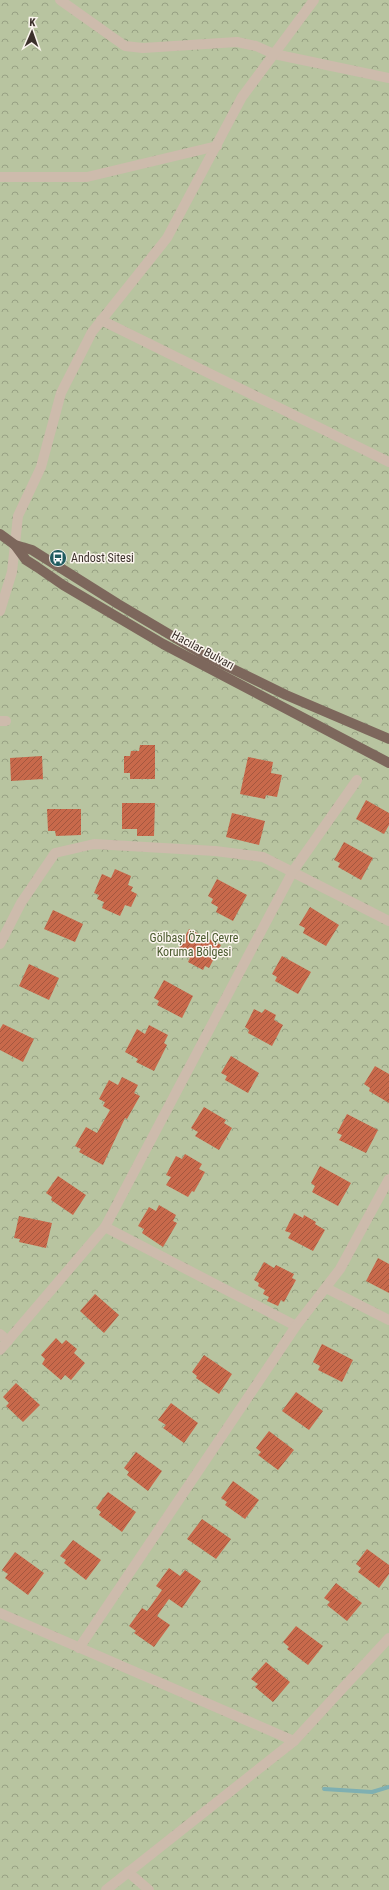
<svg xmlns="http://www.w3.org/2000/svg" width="389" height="1890" font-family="'Roboto Condensed',sans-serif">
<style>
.park{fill:url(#park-crowns)}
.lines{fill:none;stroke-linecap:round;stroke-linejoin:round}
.stream{stroke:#7fb0b2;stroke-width:4}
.building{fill:url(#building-hatch)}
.minor{stroke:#cdbbac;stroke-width:10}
.major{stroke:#7d675c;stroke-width:10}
.labels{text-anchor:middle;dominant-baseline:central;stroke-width:3;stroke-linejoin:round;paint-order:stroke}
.poi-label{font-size:12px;fill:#3b302b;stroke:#fbf5ee;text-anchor:start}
.street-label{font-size:12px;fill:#3b302b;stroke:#fbf5ee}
.park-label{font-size:12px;fill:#4a5a2e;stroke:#fbf5ee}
</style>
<defs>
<pattern id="park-crowns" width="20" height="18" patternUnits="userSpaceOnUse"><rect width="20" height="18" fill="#b8c4a0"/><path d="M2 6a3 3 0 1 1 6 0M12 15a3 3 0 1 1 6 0" fill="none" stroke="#97a083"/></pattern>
<pattern id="building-hatch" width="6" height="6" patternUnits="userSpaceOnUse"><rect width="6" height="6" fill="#c8694b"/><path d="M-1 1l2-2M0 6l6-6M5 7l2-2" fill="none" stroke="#a4573f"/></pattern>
</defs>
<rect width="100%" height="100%" fill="#f4ebe1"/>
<!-- park -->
<rect class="park" x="0" y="0" width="389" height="1890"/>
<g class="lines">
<!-- stream -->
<path class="stream" d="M324,1789L372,1792L389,1787"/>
</g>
<!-- building -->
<g class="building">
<path d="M140,745H155V779H130V773H124V756H130L131,751H139Z"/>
<path d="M42,756L43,779L11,781L10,758Z"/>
<path d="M248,757L273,762L271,773L282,775L277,797L266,795L265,799L240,794Z"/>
<path d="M366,800L389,813V825L384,834L356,819Z"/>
<path d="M122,803H155L154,836H137V829H122Z"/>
<path d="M47,809H81V835L56,836L55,831H48Z"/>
<path d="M232,813L265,821L259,845L226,837Z"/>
<path d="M344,842L373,858L361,880L338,867L340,863L334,860Z"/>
<path d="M115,869L131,876L128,885L133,887L131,891L137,894L131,907L125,905L120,916L102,908L104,902L97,899L99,895L94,893L102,874L111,878Z"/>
<path d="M217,879L247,895L233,921L216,912L218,907L211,903L213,899L208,896Z"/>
<path d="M310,907L339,925L326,946L303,933L305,928L299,925Z"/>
<path d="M53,910L83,924L75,942L44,929Z"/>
<path d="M189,929L221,945L209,968L205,966L203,970L188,962L190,958L182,954L184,950L179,948Z"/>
<path d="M282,956L311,972L298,994L275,981L277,977L272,974Z"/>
<path d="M29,964L59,978L49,1000L19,986Z"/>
<path d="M164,980L193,996L182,1018L157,1005L159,1001L154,998Z"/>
<path d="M254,1009L262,1013L265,1009L276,1015L274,1020L283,1025L272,1046L248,1033L249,1030L245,1027Z"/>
<path d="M3,1024L34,1039L23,1062L0,1050V1029Z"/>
<path d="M149,1025L168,1035L164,1043L167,1045L154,1071L136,1062L138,1059L125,1052L137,1029L145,1034Z"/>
<path d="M231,1056L259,1073L248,1093L225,1080L227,1076L221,1073Z"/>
<path d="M375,1066L389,1074V1103L369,1091L370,1088L364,1084Z"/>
<path d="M122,1077L138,1085L134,1093L140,1096L127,1119L125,1118L103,1165L79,1152L81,1149L75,1146L86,1127L97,1133L110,1110L103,1106L105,1102L99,1099L109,1080L118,1085Z"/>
<path d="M204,1107L226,1120L224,1123L232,1128L219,1150L195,1136L198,1132L191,1128Z"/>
<path d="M347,1114L378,1130L366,1153L339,1140L342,1135L337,1133Z"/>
<path d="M185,1154L202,1164L199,1169L205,1172L194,1192L192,1191L188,1197L166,1185L171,1177L166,1175L176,1156L182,1159Z"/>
<path d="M320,1166L351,1183L338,1206L312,1192L315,1186L311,1183Z"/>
<path d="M58,1176L86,1195L73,1215L51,1200L52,1197L46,1193Z"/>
<path d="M159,1205L176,1215L173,1221L177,1223L163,1247L142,1233L144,1229L138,1226L149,1207L156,1211Z"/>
<path d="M294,1213L303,1218L304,1215L316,1222L315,1224L325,1230L313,1251L288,1238L291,1233L285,1231Z"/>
<path d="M19,1216L52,1223L46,1248L19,1242L20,1239L14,1238Z"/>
<path d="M378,1258L389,1264V1293L366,1281Z"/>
<path d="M264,1262L274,1268L276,1265L294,1274L292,1278L296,1280L284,1302L281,1300L278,1306L267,1301L269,1297L263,1294L265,1290L258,1286L259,1283L254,1280Z"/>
<path d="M95,1294L119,1315L104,1333L80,1311Z"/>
<path d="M56,1338L62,1344L66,1340L77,1349L74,1353L85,1363L71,1380L65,1375L61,1380L42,1364L45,1359L41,1355Z"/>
<path d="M322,1344L353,1360L342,1382L318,1370L320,1366L313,1362Z"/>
<path d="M204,1355L232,1374L219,1394L196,1378L197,1376L192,1372Z"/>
<path d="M16,1383L40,1405L23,1422L6,1406L9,1403L3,1397Z"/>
<path d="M296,1392L323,1411L309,1430L282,1411Z"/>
<path d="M171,1403L198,1423L184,1443L163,1428L166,1425L158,1420Z"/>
<path d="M269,1431L294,1450L278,1470L258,1455L261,1452L256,1448Z"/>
<path d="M136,1452L162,1471L148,1491L127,1475L129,1472L124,1468Z"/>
<path d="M233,1481L259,1500L245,1519L225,1505L227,1502L221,1498Z"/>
<path d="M108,1492L136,1512L122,1532L99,1515L101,1512L96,1508Z"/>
<path d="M202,1519L231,1539L216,1559L187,1539Z"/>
<path d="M73,1540L101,1560L86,1580L64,1563L66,1560L60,1556Z"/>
<path d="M367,1549L389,1565V1574L379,1588L358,1572L361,1568L356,1564Z"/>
<path d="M15,1552L44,1573L28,1595L5,1578L8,1574L2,1570Z"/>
<path d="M169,1568L180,1576L185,1570L201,1581L182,1608L169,1599L157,1616L170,1625L154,1647L134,1633L136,1631L129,1626L142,1608L147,1611L150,1607L162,1590L156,1586Z"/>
<path d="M336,1583L362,1603L347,1621L327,1605L330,1602L324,1598Z"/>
<path d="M296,1626L323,1646L308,1665L287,1649L289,1647L283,1642Z"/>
<path d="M266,1662L290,1682L273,1702L255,1687L258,1684L251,1679Z"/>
</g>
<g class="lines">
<!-- minor -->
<g class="minor">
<path d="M60,0L125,46L143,48L237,42L256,46L274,54L389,78"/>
<path d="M0,177H87L217,146"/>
<path d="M101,320L389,462"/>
<path d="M0,611L12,572L18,516L41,467L61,393L92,332L167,238L242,97L314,0"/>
<path d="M0,721H6"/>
<path d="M0,944L21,903L55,853L94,844L215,851L263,857L389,921"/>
<path d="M105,1227L296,1326"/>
<path d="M326,1288L389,1320"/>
<path d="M0,1334L8,1341"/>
<path d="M0,1350L105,1227L293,871L357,780"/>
<path d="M0,1613L294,1741"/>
<path d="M79,1648L296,1326L340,1269L389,1179"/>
<path d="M128,1872L149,1890"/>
<path d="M106,1890L294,1741L389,1638"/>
</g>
<!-- major -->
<g class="major">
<path d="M0,534L15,545L32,550L118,604L206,656L286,695L389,739"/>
<path d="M15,545L26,560L37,567L63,585L163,644L389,763"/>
</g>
</g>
<!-- icons -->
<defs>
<g id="bus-disc" transform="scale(0.9)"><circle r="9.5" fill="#1f5a5e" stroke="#fbf5ee"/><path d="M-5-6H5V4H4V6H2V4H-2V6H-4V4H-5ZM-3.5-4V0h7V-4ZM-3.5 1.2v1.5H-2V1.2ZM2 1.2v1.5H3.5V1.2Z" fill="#fff"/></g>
</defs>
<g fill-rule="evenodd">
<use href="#bus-disc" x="58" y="558"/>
</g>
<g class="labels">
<!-- poi labels -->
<g class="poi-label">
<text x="71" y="558">Andost Sitesi</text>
</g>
<!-- street labels -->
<g class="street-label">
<text transform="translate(203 650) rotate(28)">Hacılar Bulvarı</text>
</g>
<!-- park labels -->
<g class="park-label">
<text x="194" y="938">Gölbaşı Özel Çevre<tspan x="194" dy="14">Koruma Bölgesi</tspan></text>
</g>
</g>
<!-- north arrow -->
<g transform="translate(32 32) rotate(2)" stroke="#fbf5ee" stroke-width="3" paint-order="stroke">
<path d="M0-3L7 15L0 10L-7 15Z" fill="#3b302b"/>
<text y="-6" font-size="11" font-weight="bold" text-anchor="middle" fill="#3b302b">K</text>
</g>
</svg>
